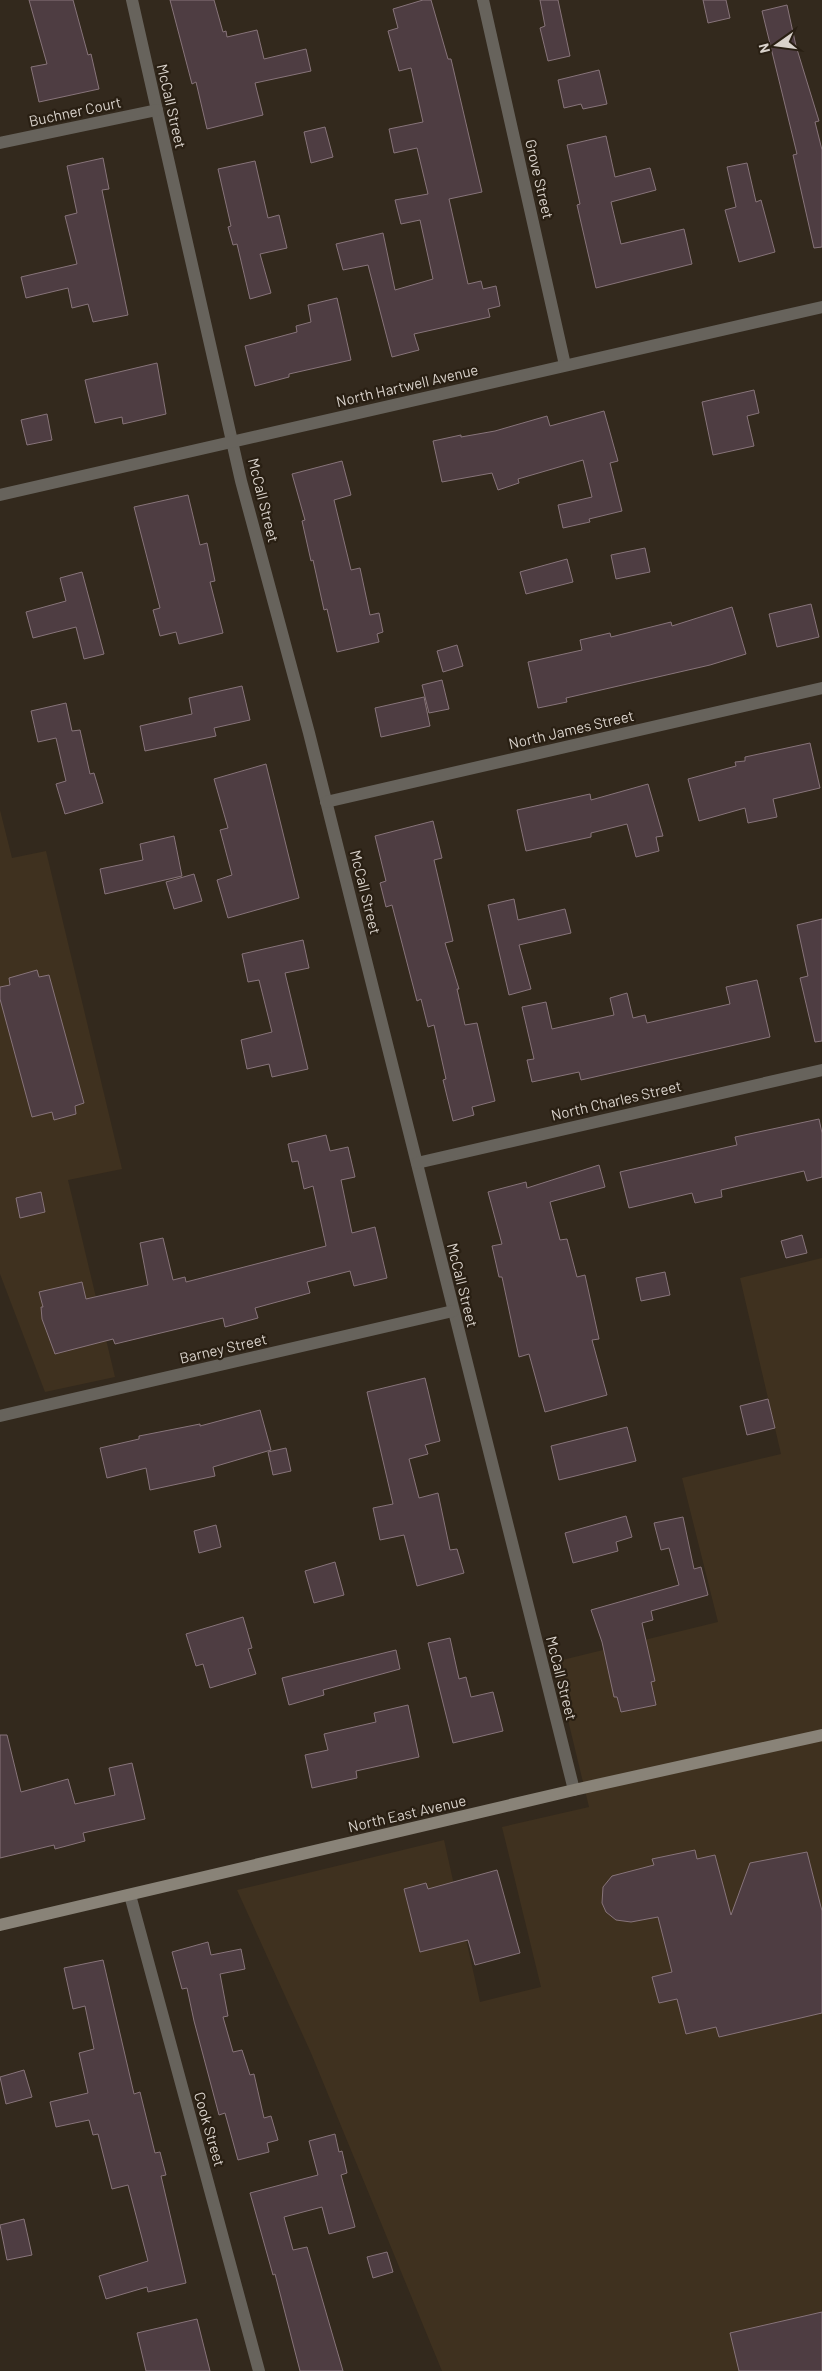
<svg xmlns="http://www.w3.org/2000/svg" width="822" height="2371" font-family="Barlow,sans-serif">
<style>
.built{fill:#3f311f}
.building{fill:#4e3d42;stroke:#87747a}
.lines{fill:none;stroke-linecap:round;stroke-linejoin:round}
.minor{stroke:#67635c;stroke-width:12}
.tertiary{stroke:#67635c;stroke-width:12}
.secondary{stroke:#898378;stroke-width:12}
.labels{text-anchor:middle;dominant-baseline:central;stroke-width:4.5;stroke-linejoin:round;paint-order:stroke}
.street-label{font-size:15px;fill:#d9d2cb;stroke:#291f13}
</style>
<rect width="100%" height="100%" fill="#33291d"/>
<!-- built -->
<g class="built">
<path d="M0,810L12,858L46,851L122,1169L68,1180L115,1377L45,1392L0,1274Z"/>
<path d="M822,1258V2371H442L311,2053L237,1890L444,1840L480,2002L541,1987L502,1827L589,1807L554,1662L718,1622L682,1478L781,1454L740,1278Z"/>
</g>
<!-- building -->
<g class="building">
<path d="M29,0H73L88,55L91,54L99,89L39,102L31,67L47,64Z"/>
<path d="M170,0H214L223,32L226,31L227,37L257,30L264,59L306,49L311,71L255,83L263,115L207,129L196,82L192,84Z"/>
<path d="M423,0H431L448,59H451L482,192L449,199L468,284L481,281L483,289L496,286L500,306L488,309L490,317L414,334L419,350L392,357L368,265L343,270L336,244L383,233L395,290L433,279L420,220L401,224L395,200L428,194L417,148L394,153L389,129L423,122L411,68L399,71L388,31L398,28L393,9Z"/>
<path d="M540,0H558L570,56L548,61L540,28L545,26Z"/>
<path d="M703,0H726L730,18L708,23Z"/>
<path d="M787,5L796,46L819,121L815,122L822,150V247L814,248L793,155L797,154L762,11Z"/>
<path d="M599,70L607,104L583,109L581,104L564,108L558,80Z"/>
<path d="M325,127L333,157L311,163L304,132Z"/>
<path d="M606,136L615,177L650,168L656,190L611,202L621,244L684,229L692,264L596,288L577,205L580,204L567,145Z"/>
<path d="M103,158L109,189L102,190L128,315L93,322L88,304L72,308L68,288L26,298L21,277L77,264L65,216L77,213L67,166Z"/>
<path d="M255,161L268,218L279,215L287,248L260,254L271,293L250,299L237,244L233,245L228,227L231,226L218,169Z"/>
<path d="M747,163L756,202L761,200L775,252L739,262L725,210L736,207L727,167Z"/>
<path d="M337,298L351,360L289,374V377L255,386L245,346L297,332L296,326L311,322L308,305Z"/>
<path d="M157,363L166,414L123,424L122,417L95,423L85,380Z"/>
<path d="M754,390L759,413L747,416L754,446L713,455L702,402Z"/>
<path d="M604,411L618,461L610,463L622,511L589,519L590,522L563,528L558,505L592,497L583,460L518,479L519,483L498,490L492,473L442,482L433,441L461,435V437L495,431L547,416L550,426Z"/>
<path d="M47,414L52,440L27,445L21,420Z"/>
<path d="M342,461L351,495L334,500L351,570L360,568L370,615L379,613L383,632L377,634L379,642L337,652L327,609L324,610L313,560L311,561L302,521L305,520L292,474Z"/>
<path d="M188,495L200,545L207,543L215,581L210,582L223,633L179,644L176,632L160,636L153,610L160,608L134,507Z"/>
<path d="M645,548L650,572L616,579L611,555Z"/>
<path d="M567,559L573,582L526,594L520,572Z"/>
<path d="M82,572L104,654L84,659L76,627L33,638L26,612L66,601L60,578Z"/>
<path d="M811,604L819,637L777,647L769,614Z"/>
<path d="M732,607L746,654L710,665L566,698L567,702L538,708L528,662L582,650L580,640L610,633L611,637L671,622L672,626Z"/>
<path d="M457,645L463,666L443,672L437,651Z"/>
<path d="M442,680L449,709L429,713L422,685Z"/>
<path d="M242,686L250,720L214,728L216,736L145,751L140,726L192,714L189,698Z"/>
<path d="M424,697L430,726L381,737L375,708Z"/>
<path d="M66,703L72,731L80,730L90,774L94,773L103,803L65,814L56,784L66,781L56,738L38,742L31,711Z"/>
<path d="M810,743L820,788L773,799L777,817L748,823L745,808L699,821L688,779L736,766L735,762L745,761V757Z"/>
<path d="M266,764L299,898L228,918L217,880L232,875L220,830L228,828L214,779Z"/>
<path d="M648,784L663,836L656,837L659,851L636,857L627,824L591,833V837L526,851L517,810L590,794L591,800Z"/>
<path d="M433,821L442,858L434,860L453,941L445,943L459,989H457L465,1025L477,1023L495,1101L472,1107L474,1115L453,1121L443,1080L446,1079L434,1025L428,1027L421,999L417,1001L392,905L386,907L380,883L386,881L375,836Z"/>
<path d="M174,836L182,876L105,894L100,869L143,860L140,844Z"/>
<path d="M194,874L202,901L174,909L166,882Z"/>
<path d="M514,899L518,920L565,909L571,933L519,945L531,989L509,995L488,905Z"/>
<path d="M822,919V1041L815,1042L800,978L808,976L797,925Z"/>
<path d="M303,940L309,968L285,973L308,1069L272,1077L269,1064L247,1069L241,1040L272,1032L259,980L248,982L242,954Z"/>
<path d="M37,970L39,977L49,975L84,1103L75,1106L76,1114L54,1120L52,1112L32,1117L0,999V987L10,985L9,978Z"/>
<path d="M757,980L770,1037L581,1080L579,1072L532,1082L527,1060L534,1059L522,1007L546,1002L552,1029L614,1015L610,998L627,993L633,1018L645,1015L647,1023L730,1004L726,987Z"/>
<path d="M819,1119L822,1133V1177L807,1181L804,1171L721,1190L722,1197L695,1203L692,1193L629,1208L620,1172L737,1145L735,1137Z"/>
<path d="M326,1135L330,1151L348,1147L355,1177L341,1180L352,1233L375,1227L387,1278L354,1286L350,1271L307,1282L310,1293L255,1308L258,1318L225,1327L223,1318L115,1344L113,1339L55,1354L42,1319L41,1307H43L39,1292L82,1282L86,1299L148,1285L140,1243L163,1238L173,1280L185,1277L186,1282L326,1246L313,1186L304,1189L298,1161L292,1162L288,1144Z"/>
<path d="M599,1165L605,1187L550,1202L560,1240L567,1239L577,1277L585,1275L599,1339L592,1340L607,1395L545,1412L529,1354L519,1357L502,1277H499L492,1246L502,1244L488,1192L526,1182L527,1188Z"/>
<path d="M41,1192L45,1212L20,1218L16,1198Z"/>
<path d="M802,1235L807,1253L786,1258L781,1241Z"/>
<path d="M665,1272L670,1295L641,1301L636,1278Z"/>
<path d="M425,1378L440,1441L425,1445L428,1454L409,1459L419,1498L438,1493L450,1550L457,1549L464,1573L417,1586L404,1535L380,1540L373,1508L393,1504L367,1392Z"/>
<path d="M768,1399L775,1428L747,1435L740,1406Z"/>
<path d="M260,1410L271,1450L213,1467L215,1476L150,1490L146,1468L107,1478L100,1448L139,1439V1436L200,1424V1426Z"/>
<path d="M627,1427L636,1461L559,1480L551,1446Z"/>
<path d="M286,1448L291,1471L273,1475L268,1452Z"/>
<path d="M626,1516L632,1537L616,1542L618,1551L573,1563L565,1533Z"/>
<path d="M683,1517L694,1569L701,1567L708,1595L651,1611L653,1620L642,1623L655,1681L651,1682L656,1705L621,1712L617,1697H614L602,1642L591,1610L679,1585L669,1548L661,1550L654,1523Z"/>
<path d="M216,1525L221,1547L199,1553L194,1531Z"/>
<path d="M335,1562L344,1595L314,1603L305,1571Z"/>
<path d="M243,1617L252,1648L248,1649L256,1674L210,1688L203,1664L196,1666L186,1634Z"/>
<path d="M450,1638L459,1679L466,1677L471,1697L493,1692L503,1731L453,1743L428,1643Z"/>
<path d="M396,1650L400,1669L323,1690L324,1695L289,1705L282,1678Z"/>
<path d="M408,1705L419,1757L356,1771L357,1778L312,1788L305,1755L328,1750L324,1734L376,1722L374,1713Z"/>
<path d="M0,1735H7L21,1792L68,1779L75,1804L115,1795L109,1768L132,1763L145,1819L83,1833L85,1841L55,1849L54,1845L0,1858Z"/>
<path d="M695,1850L697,1859L715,1855L731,1915L750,1863L807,1852L822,1911V2013L719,2037L716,2027L686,2034L677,1999L659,2003L652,1977L672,1972L658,1917L631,1922L616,1920L606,1912L602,1903L603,1887L612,1876L654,1865L652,1859Z"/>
<path d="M497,1870L520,1953L475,1965L468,1940L420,1952L404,1889L426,1883L428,1889Z"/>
<path d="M208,1942L211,1955L241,1949L245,1969L220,1974L228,2016L223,2017L233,2052L242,2050L250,2075L254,2074L264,2118L271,2116L278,2140L267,2143L269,2152L238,2160L225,2113L219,2115L194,2021L187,1988L182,1989L172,1952Z"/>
<path d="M103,1960L134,2094L140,2092L155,2153L160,2152L166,2175L161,2176L186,2283L148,2292L147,2287L106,2299L99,2276L148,2261L128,2185L112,2189L98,2134L93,2135L89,2120L56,2127L50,2102L88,2093L79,2053L94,2049L85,2006L73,2009L64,1968Z"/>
<path d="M24,2070L32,2097L6,2104L0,2077Z"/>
<path d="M335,2134L339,2152L342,2151L347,2173L341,2175L355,2227L329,2234L322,2207L284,2217L293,2250L307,2247L343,2371H300L275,2274L273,2275L250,2193L318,2175L309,2141Z"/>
<path d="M24,2219L32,2255L7,2260L0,2225Z"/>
<path d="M387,2252L393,2272L373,2278L367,2257Z"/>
<path d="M822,2312V2371H739L730,2333Z"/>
<path d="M197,2319L210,2371H146L137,2333Z"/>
</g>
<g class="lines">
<!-- minor -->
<g class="minor">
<path d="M132,0L241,481L309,733L574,1790"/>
<path d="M483,0L565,365"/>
<path d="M0,143L157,110"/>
<path d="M326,802L822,688"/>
<path d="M417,1163L822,1070"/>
<path d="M0,1416L453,1311"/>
<path d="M130,1895L259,2371"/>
</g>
<!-- tertiary -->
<path class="tertiary" d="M0,495L822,307"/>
<!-- secondary -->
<path class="secondary" d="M0,1925L574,1790L822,1735"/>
</g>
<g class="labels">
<!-- street labels -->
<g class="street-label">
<text transform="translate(172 106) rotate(77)">McCall Street</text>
<text transform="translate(75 111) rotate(-12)">Buchner Court</text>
<text transform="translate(540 179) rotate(77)">Grove Street</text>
<text transform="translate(407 385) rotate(-13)">North Hartwell Avenue</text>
<text transform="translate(264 500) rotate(76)">McCall Street</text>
<text transform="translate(571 729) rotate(-13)">North James Street</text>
<text transform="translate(366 892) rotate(76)">McCall Street</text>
<text transform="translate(616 1100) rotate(-13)">North Charles Street</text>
<text transform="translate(463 1285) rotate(76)">McCall Street</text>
<text transform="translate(223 1348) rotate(-13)">Barney Street</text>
<text transform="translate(562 1678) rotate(76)">McCall Street</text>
<text transform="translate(407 1813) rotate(-13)">North East Avenue</text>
<text transform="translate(210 2129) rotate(74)">Cook Street</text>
</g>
</g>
<!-- north arrow -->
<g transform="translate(777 45) rotate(256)" stroke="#291f13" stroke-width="4" paint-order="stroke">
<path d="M0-4L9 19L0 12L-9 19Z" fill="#d9d2cb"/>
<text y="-8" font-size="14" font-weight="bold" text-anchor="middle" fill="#d9d2cb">N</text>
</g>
</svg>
